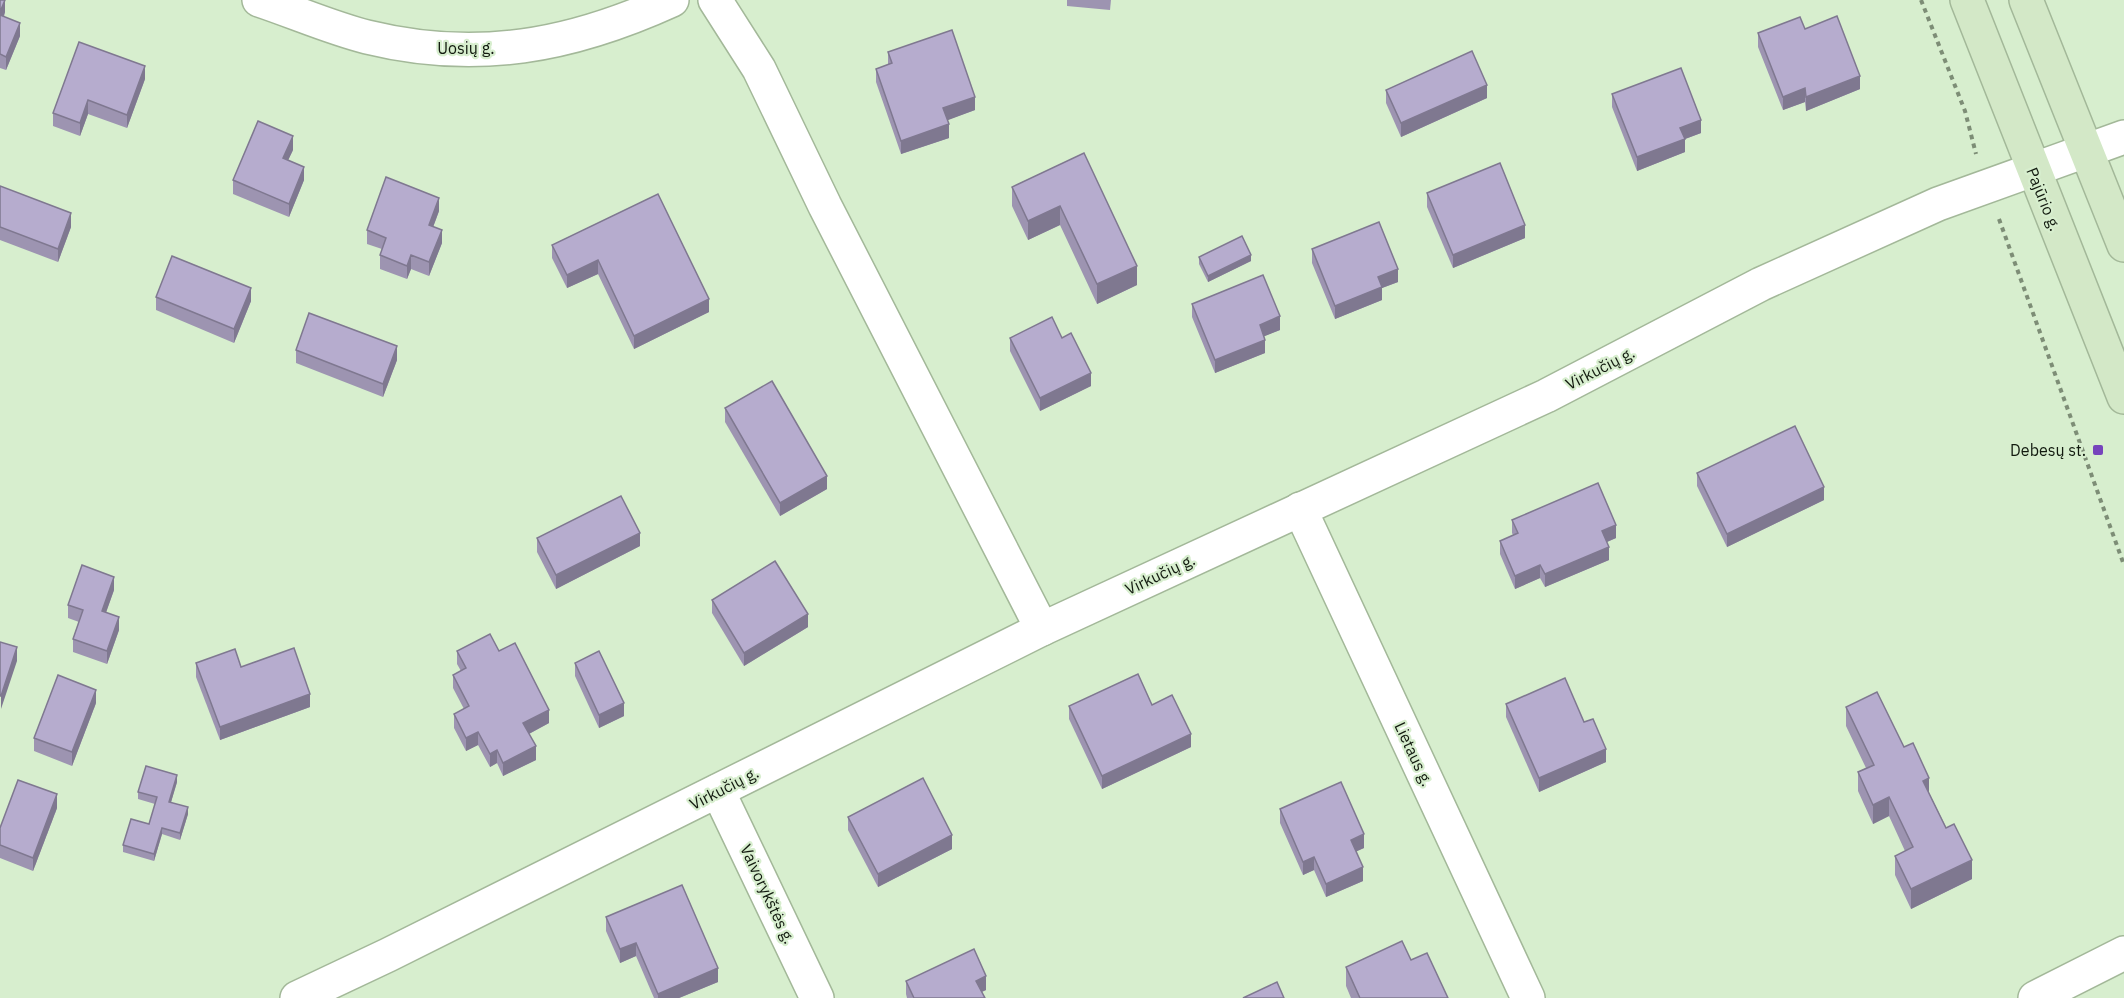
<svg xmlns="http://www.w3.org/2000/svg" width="2124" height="998" font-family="'IBM Plex Sans',sans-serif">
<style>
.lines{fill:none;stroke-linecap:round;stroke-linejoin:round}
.minor-casing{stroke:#a3b899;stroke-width:36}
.secondary-casing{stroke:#a3b899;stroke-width:36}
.path{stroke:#7d8d76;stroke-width:4;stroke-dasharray:4.5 4.5;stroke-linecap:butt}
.minor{stroke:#fff;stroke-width:33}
.secondary{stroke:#d3e8c7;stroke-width:33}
.wall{fill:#9d94b1}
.shaded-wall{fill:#7f7890}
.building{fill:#b6acce;stroke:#7f7890;stroke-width:1.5}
.poi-dot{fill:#7644bc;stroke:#d7eece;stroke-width:2}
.labels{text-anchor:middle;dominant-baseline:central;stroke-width:4.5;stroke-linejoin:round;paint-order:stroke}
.street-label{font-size:16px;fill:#121a0f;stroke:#d7eece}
.poi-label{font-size:16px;fill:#121a0f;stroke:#d7eece;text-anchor:end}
</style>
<rect width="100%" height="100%" fill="#d7eece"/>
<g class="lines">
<!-- minor casing -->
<g class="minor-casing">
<g id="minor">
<path d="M259,0C295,12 331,28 367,37C477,64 571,46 672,0"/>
<path d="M715,0L759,69L825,206L1042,629"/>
<path d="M1300,509L1528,998"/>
<path d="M718,791L817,998"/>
<path d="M297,998L388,955L1042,629L1546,396L1761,284L1938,204L2124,137"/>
<path d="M2035,998L2124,953"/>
</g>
</g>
<!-- secondary casing -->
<g class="secondary-casing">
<g id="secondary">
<path d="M1967,0L2124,397"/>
<path d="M2026,0L2124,245"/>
</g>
</g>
<!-- path -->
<g class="path">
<path d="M1921,0L1965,111L1976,154"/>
<path d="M1999,219L2124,565"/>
</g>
<!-- minor -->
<use href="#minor" class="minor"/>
<!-- secondary -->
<use href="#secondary" class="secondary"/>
</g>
<!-- wall -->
<g class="wall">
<path d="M0,0L5,12L4,17L20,36L6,70L0,68Z"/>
<path d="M1067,0H1111L1110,10L1067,6Z"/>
<path d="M1805,29L1860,89L1806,111L1805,102L1783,110L1758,47V33Z"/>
<path d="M888,52L975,110L947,120L949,138L901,154L876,82V69L888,65Z"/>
<path d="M145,79L127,128L88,114L80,136L53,126V113Z"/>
<path d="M1386,90L1487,98L1401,137L1386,103Z"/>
<path d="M1612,94L1701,133L1685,139V152L1637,171L1612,107Z"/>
<path d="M293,150L288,160L304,180L289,217L233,194V180Z"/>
<path d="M1084,153L1137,285L1097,304L1060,225L1028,240L1012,206V187Z"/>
<path d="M0,186L71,227L58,262L0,240Z"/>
<path d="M1427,193L1525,238L1453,268L1427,207Z"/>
<path d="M658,194L709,312L634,349L598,274L567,288L552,258V245Z"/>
<path d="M439,211L433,227L442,243L429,276L411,269L407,279L380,269V255L382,249L367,244V230Z"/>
<path d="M1312,249L1398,282L1382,288V300L1335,319L1312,263Z"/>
<path d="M1199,257L1251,261L1208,282L1199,264Z"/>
<path d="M156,297L251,301L234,343L156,310Z"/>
<path d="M1192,304L1280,330L1264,336L1265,353L1215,373L1192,317Z"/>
<path d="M1010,338H1062L1091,386L1040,411L1010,351Z"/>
<path d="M296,350L397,360L383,397L296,363Z"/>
<path d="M725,408L827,489L780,516L725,422Z"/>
<path d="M1697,473L1824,500L1727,547L1697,486Z"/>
<path d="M1512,520L1616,538L1607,542L1609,560L1545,587L1540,578L1515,589L1500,554V541L1513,535L1512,533Z"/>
<path d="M537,538L640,546L556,589L537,552Z"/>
<path d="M114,590L106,612L119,630L107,664L73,652V639L79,622L68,618V605Z"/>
<path d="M712,600L808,627L744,666L712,613Z"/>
<path d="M457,651H499L549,723L529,734L536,760L503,776L497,763L490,767L478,745L466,751L454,728V714L464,709L453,688V675L461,671L457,664Z"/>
<path d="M196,663L241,667L310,707L220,740L196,677Z"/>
<path d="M575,663L624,716L599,728L575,676Z"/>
<path d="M96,703L72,766L34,751V738Z"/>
<path d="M1506,704L1584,722L1606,762L1539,792L1506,717Z"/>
<path d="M1152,705L1191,747L1102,789L1069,719V706Z"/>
<path d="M1846,707L1904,747L1929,793L1972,879L1911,909L1895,875V856L1905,851L1889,816L1873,824L1858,791V772L1866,768L1846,726Z"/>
<path d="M177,782L171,802L188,814L180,840L162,834L154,861L123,852V845L149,824L155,804L138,799V792Z"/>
<path d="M57,808L33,871L0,858V828Z"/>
<path d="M1280,809L1364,848L1356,851L1363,881L1326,897L1314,870L1303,875L1280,823Z"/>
<path d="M848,817L952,849L878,887L848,830Z"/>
<path d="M606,917L718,982L679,998H654L636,956L620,963L606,931Z"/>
<path d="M1411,960L1448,998H1351L1346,986V967Z"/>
<path d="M906,981L986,990L982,992L985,998H907L906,994Z"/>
</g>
<!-- shaded-wall -->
<g class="shaded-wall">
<path d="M5,0V12L0,25V12Z"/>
<path d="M20,23V36L6,70V57Z"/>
<path d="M145,66V79L127,128V115Z"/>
<path d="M1860,76V89L1806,111V97Z"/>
<path d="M1487,85V98L1401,137V123Z"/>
<path d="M1805,88V102L1783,110V97Z"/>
<path d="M975,97V110L943,122V108Z"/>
<path d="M88,100V114L80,136V123Z"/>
<path d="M1701,120V133L1685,139V152L1637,171V157L1680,128Z"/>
<path d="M949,124V138L901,154V141Z"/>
<path d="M293,136V150L283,171V158Z"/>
<path d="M304,167V180L289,217V204Z"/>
<path d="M439,198V211L429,238V225Z"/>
<path d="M1060,206V225L1028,240V221Z"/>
<path d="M71,213V227L58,262V249Z"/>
<path d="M1525,225V238L1453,268V255Z"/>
<path d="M442,230V243L429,276V262Z"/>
<path d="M411,255V269L407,279V266Z"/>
<path d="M1251,255V261L1208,282V276Z"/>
<path d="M598,260V274L567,288V275Z"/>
<path d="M1137,266V285L1097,304V284Z"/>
<path d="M1398,269V282L1382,288V300L1335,319V306L1378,277Z"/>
<path d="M251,288V301L234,343V329Z"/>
<path d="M709,299V312L634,349V336Z"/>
<path d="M1280,316V330L1260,338V325Z"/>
<path d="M1265,340V353L1215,373V360Z"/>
<path d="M397,346V360L383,397V384Z"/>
<path d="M1091,373V386L1040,411V398Z"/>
<path d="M827,476V489L780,516V503Z"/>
<path d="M1824,487V500L1727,547V534Z"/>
<path d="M1616,525V538L1602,544V531Z"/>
<path d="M640,533V546L556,589V575Z"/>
<path d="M1609,547V560L1545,587V574Z"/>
<path d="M1540,565V578L1515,589V576Z"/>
<path d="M114,577V590L102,624V611Z"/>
<path d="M808,614V627L744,666V653Z"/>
<path d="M119,617V630L107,664V651Z"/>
<path d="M17,647V661L1,709V696Z"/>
<path d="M96,690V703L72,766V752Z"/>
<path d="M310,694V707L220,740V727Z"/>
<path d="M624,703V716L599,728V715Z"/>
<path d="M549,710V723L523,737V723Z"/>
<path d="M478,732V745L466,751V738Z"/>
<path d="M1191,734V747L1102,789V776Z"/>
<path d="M536,746V760L503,776V763Z"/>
<path d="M1606,749V762L1539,792V778Z"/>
<path d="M497,750V763L490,767V754Z"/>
<path d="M177,775V782L169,809V802Z"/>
<path d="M1929,778V797L1923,781Z"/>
<path d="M57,794V808L33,871V858Z"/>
<path d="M1889,797V816L1873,824V805Z"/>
<path d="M188,807V814L180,840V833Z"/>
<path d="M162,828V834L154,861V854Z"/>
<path d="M1364,834V848L1351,854V840Z"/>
<path d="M952,835V849L878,887V874Z"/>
<path d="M1314,857V870L1303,875V862Z"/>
<path d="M1972,860V879L1911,909V889Z"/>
<path d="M1363,867V881L1326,897V884Z"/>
<path d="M636,943V956L620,963V949Z"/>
<path d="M718,968V982L679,998H658V994Z"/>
<path d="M986,976V990L976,994V981Z"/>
</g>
<!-- building -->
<g class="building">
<path d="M0,0H5L0,12Z"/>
<path d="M0,15L20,23L6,57L0,54Z"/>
<path d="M1837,16L1860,76L1806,97L1805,88L1783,97L1758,33L1800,17L1805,29Z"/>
<path d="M952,30L975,97L943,108L949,124L901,141L876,69L892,63L888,52Z"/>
<path d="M79,42L145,66L127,115L88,100L80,123L53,113Z"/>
<path d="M1472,51L1487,85L1401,123L1386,90Z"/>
<path d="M1681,68L1701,120L1680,128L1685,139L1637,157L1612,94Z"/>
<path d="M258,121L293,136L283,158L304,167L289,204L233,180Z"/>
<path d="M1084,153L1137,266L1097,284L1060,206L1028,221L1012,187Z"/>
<path d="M1500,163L1525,225L1453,255L1427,193Z"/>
<path d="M386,177L439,198L429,225L442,230L429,262L411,255L407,266L380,255L386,238L367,230Z"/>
<path d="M0,186L71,213L58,249L0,227Z"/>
<path d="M658,194L709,299L634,336L598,260L567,275L552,245Z"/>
<path d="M1379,222L1398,269L1378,277L1382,287L1335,306L1312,249Z"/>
<path d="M1242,236L1251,255L1208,276L1199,257Z"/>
<path d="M172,256L251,288L234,329L156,297Z"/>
<path d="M1263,275L1280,316L1260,325L1265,340L1215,360L1192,304Z"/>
<path d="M309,313L397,346L383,384L296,350Z"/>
<path d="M1052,317L1062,338L1071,333L1091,373L1040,398L1010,338Z"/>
<path d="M772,381L827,476L780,503L725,408Z"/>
<path d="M1795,426L1824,487L1727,534L1697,473Z"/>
<path d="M1598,483L1616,525L1602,531L1609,547L1545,574L1540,565L1515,576L1500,541L1518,533L1512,520Z"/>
<path d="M621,496L640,533L556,575L537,538Z"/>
<path d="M775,561L808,614L744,653L712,600Z"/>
<path d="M82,565L114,577L102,611L119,617L107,651L73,639L83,610L68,605Z"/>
<path d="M490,634L499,651L515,643L549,710L523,723L536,746L503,763L497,750L490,754L478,732L466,738L454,714L469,706L453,675L466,668L457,651Z"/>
<path d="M0,642L17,647L1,696H0Z"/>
<path d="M294,648L310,694L220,727L196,663L235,649L241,667Z"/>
<path d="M599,651L624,703L599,715L575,663Z"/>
<path d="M1138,674L1152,705L1172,695L1191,734L1102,776L1069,706Z"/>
<path d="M58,675L96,690L72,752L34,738Z"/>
<path d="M1565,678L1584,722L1593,719L1606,749L1539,778L1506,704Z"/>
<path d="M1877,692L1904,747L1913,743L1929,778L1923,781L1946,828L1954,824L1972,860L1911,889L1895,856L1913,847L1889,797L1873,805L1858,772L1874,765L1846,707Z"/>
<path d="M146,766L177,775L169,802L188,807L180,833L162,828L154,854L123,845L131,819L149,824L157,797L138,792Z"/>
<path d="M923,778L952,835L878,874L848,817Z"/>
<path d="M18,780L57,794L33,858L0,845V828Z"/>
<path d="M1341,782L1364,834L1351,840L1363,867L1326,884L1314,857L1303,862L1280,809Z"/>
<path d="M682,885L718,968L658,994L636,943L620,949L606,917Z"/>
<path d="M1402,941L1411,960L1427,953L1448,998H1360L1346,967Z"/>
<path d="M974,949L986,976L976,981L985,998H914L906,981Z"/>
<path d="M1277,982L1284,998H1243Z"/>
</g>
<!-- markers -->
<rect class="poi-dot" x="2092" y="444" width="12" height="12" rx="3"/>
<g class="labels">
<!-- street labels -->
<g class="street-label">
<text x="466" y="48">Uosių g.</text>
<text transform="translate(2044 199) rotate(68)">Pajūrio g.</text>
<text transform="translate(1600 368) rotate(-27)">Virkučių g.</text>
<text transform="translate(1160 574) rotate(-25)">Virkučių g.</text>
<text transform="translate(1414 754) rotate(65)">Lietaus g.</text>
<text transform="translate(724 788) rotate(-27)">Virkučių g.</text>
<text transform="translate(768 894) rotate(65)">Vaivorykštės g.</text>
</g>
<!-- poi labels -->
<g class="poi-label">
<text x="2086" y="450">Debesų st.</text>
</g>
</g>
</svg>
